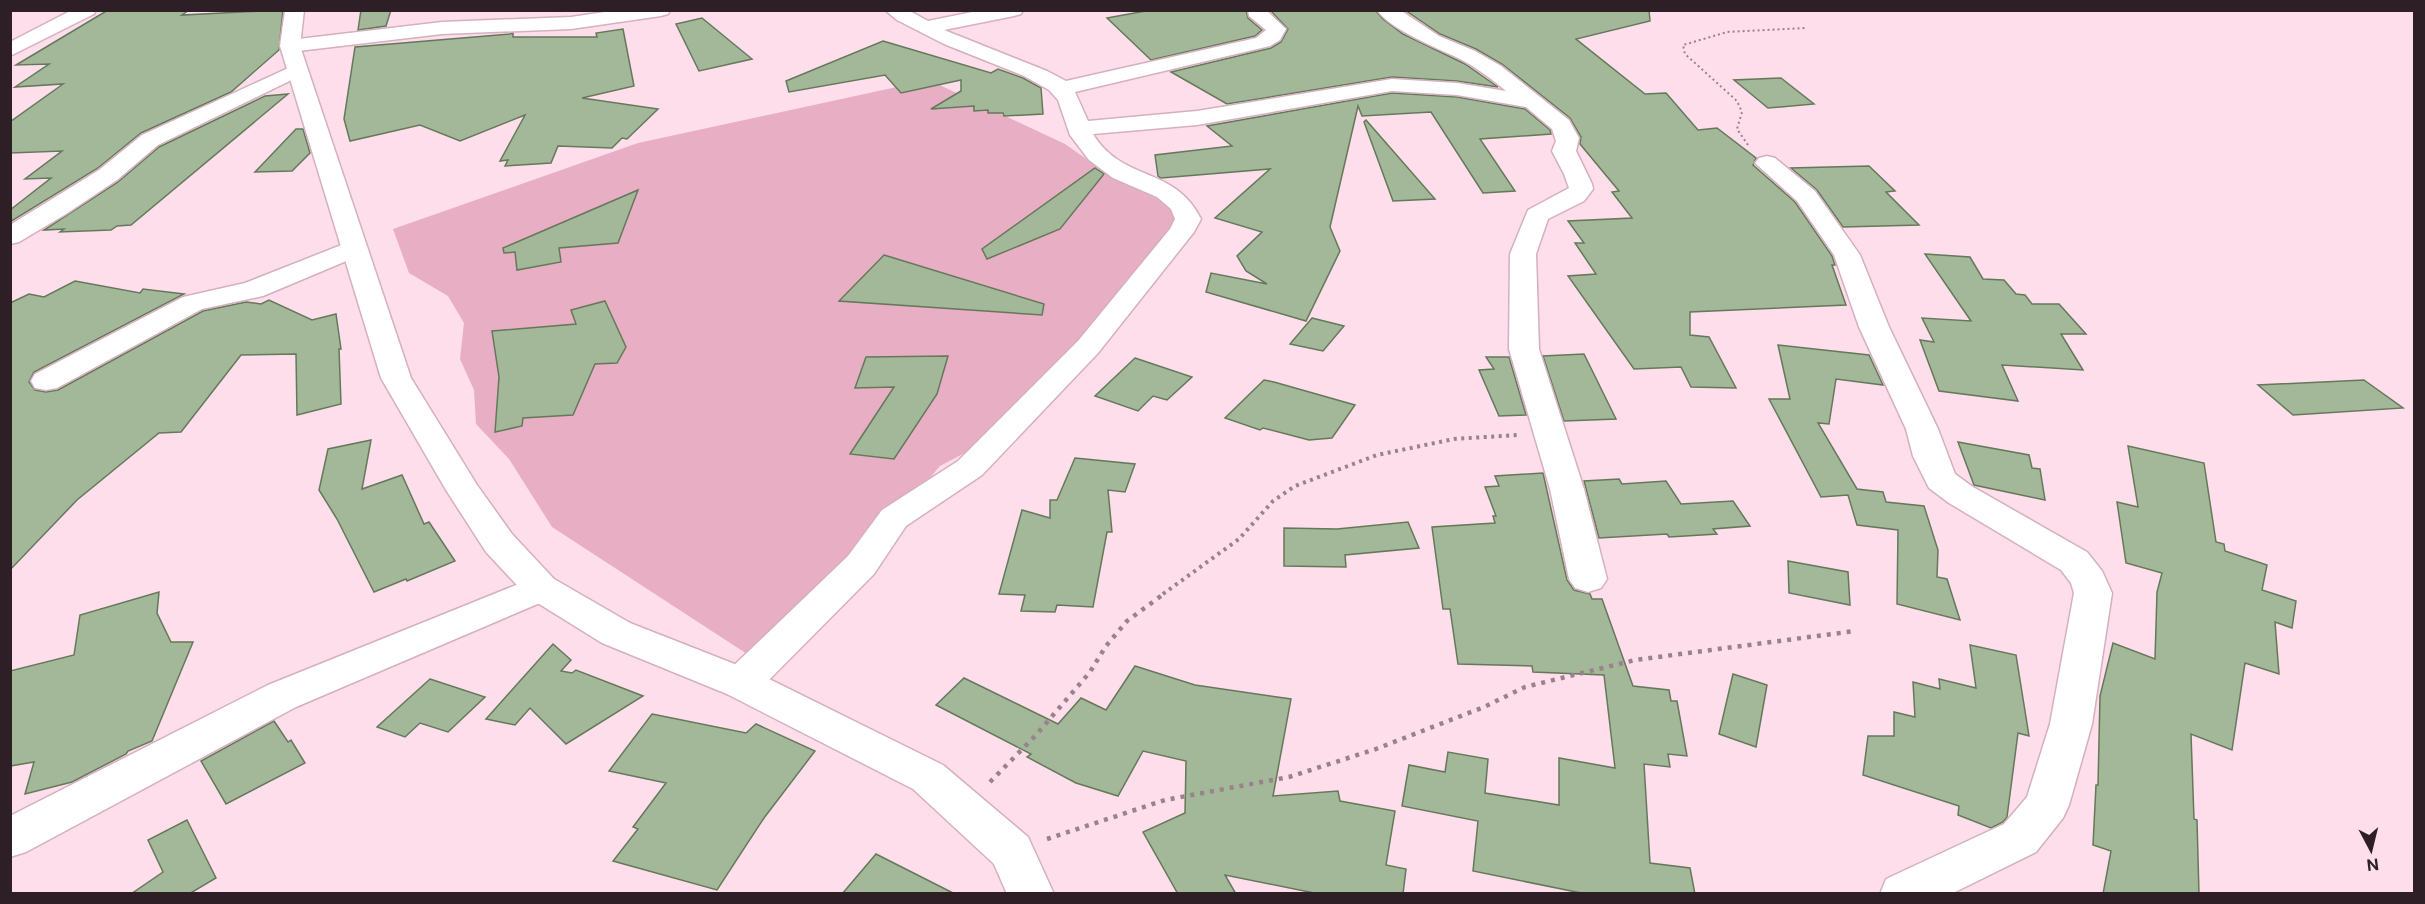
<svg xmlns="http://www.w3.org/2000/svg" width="2425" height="904" font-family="'Public Sans',sans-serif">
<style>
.green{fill:#e7aec4}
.building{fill:#a3b799;stroke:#66785c;stroke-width:1.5}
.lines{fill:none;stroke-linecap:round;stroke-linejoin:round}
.minor-casing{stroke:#d5b0be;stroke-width:3}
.major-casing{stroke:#d5b0be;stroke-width:3}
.path-far2{stroke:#99828b;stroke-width:2;stroke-dasharray:2 3;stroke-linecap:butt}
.path-far1{stroke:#99828b;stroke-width:4;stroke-dasharray:3 4.5;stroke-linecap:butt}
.path{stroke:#99828b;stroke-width:4.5;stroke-dasharray:4 6;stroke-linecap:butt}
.minor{fill:#fff;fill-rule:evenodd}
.major{fill:#fff;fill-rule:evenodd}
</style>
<rect width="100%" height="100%" fill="#fedeea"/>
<!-- green -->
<path class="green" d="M929,80L1065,144L1095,165L1149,184L1188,215L1025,421L940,466L767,667L552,527L509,459L476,424L474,390L460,359L464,323L448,296L409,273L393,229L638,143Z"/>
<!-- building -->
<g class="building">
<path d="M108,10H189L182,15L283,10L279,50L231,92L141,133L98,168L10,222V210L51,178L25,179L62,151L10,153V122L63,84L15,87L49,64L16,65Z"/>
<path d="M361,10H391L386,26L358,30Z"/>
<path d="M1151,10H1246L1248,18L1262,30L1255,36L1151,60L1107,18Z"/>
<path d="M1270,10H1375L1383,19L1403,34L1465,64L1498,87L1457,81L1392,77L1227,104L1171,72L1271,48L1281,42L1288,29Z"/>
<path d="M1405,10H1649L1650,21L1576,39L1645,94L1666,93L1698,130L1717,128L1756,158L1753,165L1795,202L1832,256L1835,265H1832L1846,305L1690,312V335L1709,337L1736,388L1691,387L1681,367L1634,369L1568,276L1596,274L1575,243H1584L1568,221L1632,218L1612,192L1619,191L1580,144L1581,137L1570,118L1502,64L1476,49L1440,34Z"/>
<path d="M702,18L752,59L699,71L676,24Z"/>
<path d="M623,29L634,86L582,98L658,109L627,139L622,138L612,148L558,146L551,163L505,166L508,160L500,161L525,115L460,141L420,125L350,141L344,119L355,47L510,34L513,33V37H597L596,33Z"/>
<path d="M883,41L991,73L998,69L1023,78L1041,88L1043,114L1004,116L1003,113H988V110L974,111V106L931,109L961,91V80L901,93L885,75L789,92L786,81Z"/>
<path d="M1781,78L1814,104L1768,108L1734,80Z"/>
<path d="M1392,93L1457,97L1525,109L1550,130L1551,134L1480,139L1515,191L1483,193L1431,112L1362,116L1358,106L1330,227L1340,251L1306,321L1206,292L1211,273L1267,284L1246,271L1237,256L1262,232L1215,218L1270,169L1161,178L1158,176L1155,155L1232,146L1207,126Z"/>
<path d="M288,94L131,225L117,226L111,230L60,232L64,229L44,230L118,182L159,147L265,96Z"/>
<path d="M1366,120L1435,199L1393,201L1364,122Z"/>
<path d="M296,129H303L310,153L292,171L255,172Z"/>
<path d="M1869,166L1895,191L1886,192L1919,225L1843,227L1817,190L1791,168Z"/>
<path d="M1095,168L1104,174L1060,229L987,259L982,249Z"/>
<path d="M638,190L618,243L559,248L561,262L517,270L515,252L504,253L503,248Z"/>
<path d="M1925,254L1970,257L1983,279L2004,280L2016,294L2025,295L2032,304H2059L2086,334H2061L2083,370L2002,365L2018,401L1939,391L1920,340L1934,342L1922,318L1971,321Z"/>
<path d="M884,255L1044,304L1042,315L839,301Z"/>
<path d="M75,281L140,293L143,289L184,294L34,372L29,382L35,390L46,392L58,390L203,311L246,302L261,304L269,300L312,320L336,314L341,349H339L341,404L297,415L296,354L241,355L181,432L159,433L77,500L10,570V303L29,294L44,297Z"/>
<path d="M605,301L626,347L617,363L595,364L573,415L523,418L522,426L495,432L499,377L492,331L576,324L571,310Z"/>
<path d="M1312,318L1344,326L1323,351L1290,344Z"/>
<path d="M1778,345L1869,355L1883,385L1836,379L1829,424L1818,423L1857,489L1883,492L1886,502L1924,506L1938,550L1937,577L1947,579L1960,620L1897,604L1898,530L1857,525L1848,495L1821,497L1769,399H1790Z"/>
<path d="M1584,354L1616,419L1564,421L1543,356Z"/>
<path d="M948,356L937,394L894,459L850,454L894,387L855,388L866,357Z"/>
<path d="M1486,357H1509L1526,415L1499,416L1479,370L1494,369Z"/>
<path d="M1135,358L1192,377L1167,400L1153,396L1138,411L1095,396Z"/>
<path d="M1264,380L1274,382L1355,405L1332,438L1309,440L1263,428L1260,430L1225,418Z"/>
<path d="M2364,380L2403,408L2293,415L2258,385Z"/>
<path d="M371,440L362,489L402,475L424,524L429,522L455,561L407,581L406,579L374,592L337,519L319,490L328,449Z"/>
<path d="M1958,442L2029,455L2032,468L2040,469L2045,500L1974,485Z"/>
<path d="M2128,446L2204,463L2216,542L2224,544L2225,551L2267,565L2262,590L2296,601L2292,628L2275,622L2279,674L2245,663L2232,750L2191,734L2194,819L2197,820L2199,894H2103L2111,851L2093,845L2096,785H2098L2100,696L2113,643L2155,659L2157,592L2162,573L2126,563L2117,502L2138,507Z"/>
<path d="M1075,458L1135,464L1125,492L1108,490L1112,532H1107L1093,607L1057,605L1055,612L1021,611L1025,595L999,594L1022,510L1050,518V500H1057Z"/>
<path d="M1543,473L1567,580L1574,590L1590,594L1592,599H1602L1633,686L1669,690L1671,701H1677L1687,756L1668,754L1670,767L1644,764L1650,863L1690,868L1695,894H1586L1473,871L1478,821L1402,806L1409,765L1445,772L1448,752L1488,759L1485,793L1559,805V758L1615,768L1604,675L1533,672L1532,666L1458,664L1450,609H1443L1432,527L1495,523L1493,516H1496L1485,487L1499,486L1495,476Z"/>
<path d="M1619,479L1622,484L1666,481L1681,504L1733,501L1750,526L1713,529L1717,534L1669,537L1667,534L1599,538L1584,481Z"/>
<path d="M1408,522L1419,548L1345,555L1346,567L1284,566V528L1337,529Z"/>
<path d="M1788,561L1848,572L1850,605L1789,593Z"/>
<path d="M159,592L157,613L171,642H193L152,741L128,751L126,754L72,782L25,794L34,762L10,766V671L74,655L80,615Z"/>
<path d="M553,644L571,660L561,671L572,673L576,670L643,696L566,744L530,708L515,725L486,719Z"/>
<path d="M1970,645L2016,655L2029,736L2018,733L2007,817L2003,822L1991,828L1958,815L1959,806L1863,775L1868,736H1894V712L1915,717L1913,682L1940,689L1939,679L1976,688Z"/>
<path d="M1135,666L1195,685L1291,699L1273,796L1338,791L1340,801L1395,811L1386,865L1406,869L1403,894H1319L1225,875L1236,894H1178L1143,832L1185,813L1186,761L1143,751L1118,796L1076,783L1027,757L1031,754L936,705L964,678L1058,724L1081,698L1106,710Z"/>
<path d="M1733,674L1767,685L1756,747L1719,734Z"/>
<path d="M430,679L485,697L448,732L420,723L405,737L377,727Z"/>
<path d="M652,714L746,733L756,724L815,751L764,818L717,890L613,861L638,829L633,827L666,783L609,771Z"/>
<path d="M274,721L288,742L291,740L305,763L226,804L201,761Z"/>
<path d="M187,820L216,878L189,894H131L163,872L148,840Z"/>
<path d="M876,854L955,894H842Z"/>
</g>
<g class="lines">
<!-- minor casing -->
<g class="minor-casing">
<g id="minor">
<path d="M72,10H96L94,14L10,56V42Z"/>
<path d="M618,10H670L668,14L661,16L571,29L442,34L290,52L283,50L280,46L283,42L290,40L442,22L571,17Z"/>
<path d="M885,10H908L928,21L982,10H1023L1021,14L1014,16L944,30L1047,71L1066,81L1256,38L1266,30L1249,16L1248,10H1266L1286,29L1280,40L1270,46L1075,92L1088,121L1197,111L1392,79L1457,83L1506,91C1492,79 1477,68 1460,59C1438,48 1392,31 1377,10H1400L1439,36L1475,51L1501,66L1569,120L1579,138L1576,151L1592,184L1593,189L1584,201L1548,219L1536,254L1539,349L1584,489L1607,579L1601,588L1588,592L1575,588L1569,579L1550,489L1509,349L1510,254L1528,210L1569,188L1564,174L1552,151L1556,141L1552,129L1526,107L1457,95L1392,91L1197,125L1093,134C1123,183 1174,165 1201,219L1194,232L1098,353L982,475L906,526L874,574L755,694L741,698L727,694L721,683L727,672L848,556L882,510L958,461L1078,341L1170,229L1175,219L1171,209L1157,197L1113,178L1089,160L1070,135L1058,100L1049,90L1024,76L944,44L897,20Z"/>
<path d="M297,64L304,66L307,70L304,74L158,145L117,180L66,214L19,242L10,244V225L99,170L142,135Z"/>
<path d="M1767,156L1775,158L1815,191L1860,255L1889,327L1938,429L1955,474L1973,487L2087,552L2102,571L2112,593L2092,724L2069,805L2063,818L2036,852L1951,894H1880L1886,879L2004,824L2027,797L2050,724L2074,593L2071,583L2061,570L1949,503L1929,488L1913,456L1906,429L1859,327L1834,255L1797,201L1755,163L1759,158Z"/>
<path d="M354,240L363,242L367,248L363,254L263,296L202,309L57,388L46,390L35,388L31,381L35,374L183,297L245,283Z"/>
<path d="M541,575L554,579L560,588L554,597L296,707L26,852L10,857V816L268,685Z"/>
</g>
</g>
<!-- major casing -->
<g class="major-casing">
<path id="major" d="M285,10H304L300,46L411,378L477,485L512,534L554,579L630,623L755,672L943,765L1028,837L1054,894H1007L994,864L913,789L727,694L602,643L528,597L486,552L446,490L381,378L280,46Z"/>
</g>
<!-- path-far2 -->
<path class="path-far2" d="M1748,145L1737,129L1742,112L1737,101L1685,54L1683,45L1727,32L1806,28"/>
<!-- path-far1 -->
<path class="path-far1" d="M1163,594L1239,539L1273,501L1295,486L1377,455L1454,439L1517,435"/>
<!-- path -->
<g class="path">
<path d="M990,782L1036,735L1090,672L1106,646L1127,621L1165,593"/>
<path d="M1047,839L1165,800L1289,777L1376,749L1484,707L1525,687L1635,660L1855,631"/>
</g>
<!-- minor -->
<use href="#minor" class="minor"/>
<!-- major -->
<use href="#major" class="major"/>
</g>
<!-- border -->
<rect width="2425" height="904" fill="none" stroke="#2d1f25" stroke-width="24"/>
<!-- north arrow -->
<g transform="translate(2371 850) rotate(173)" stroke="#fedeea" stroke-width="4.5" paint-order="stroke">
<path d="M0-4.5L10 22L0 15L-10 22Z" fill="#2d1f25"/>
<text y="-9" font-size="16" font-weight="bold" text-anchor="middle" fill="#2d1f25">N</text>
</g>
</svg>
